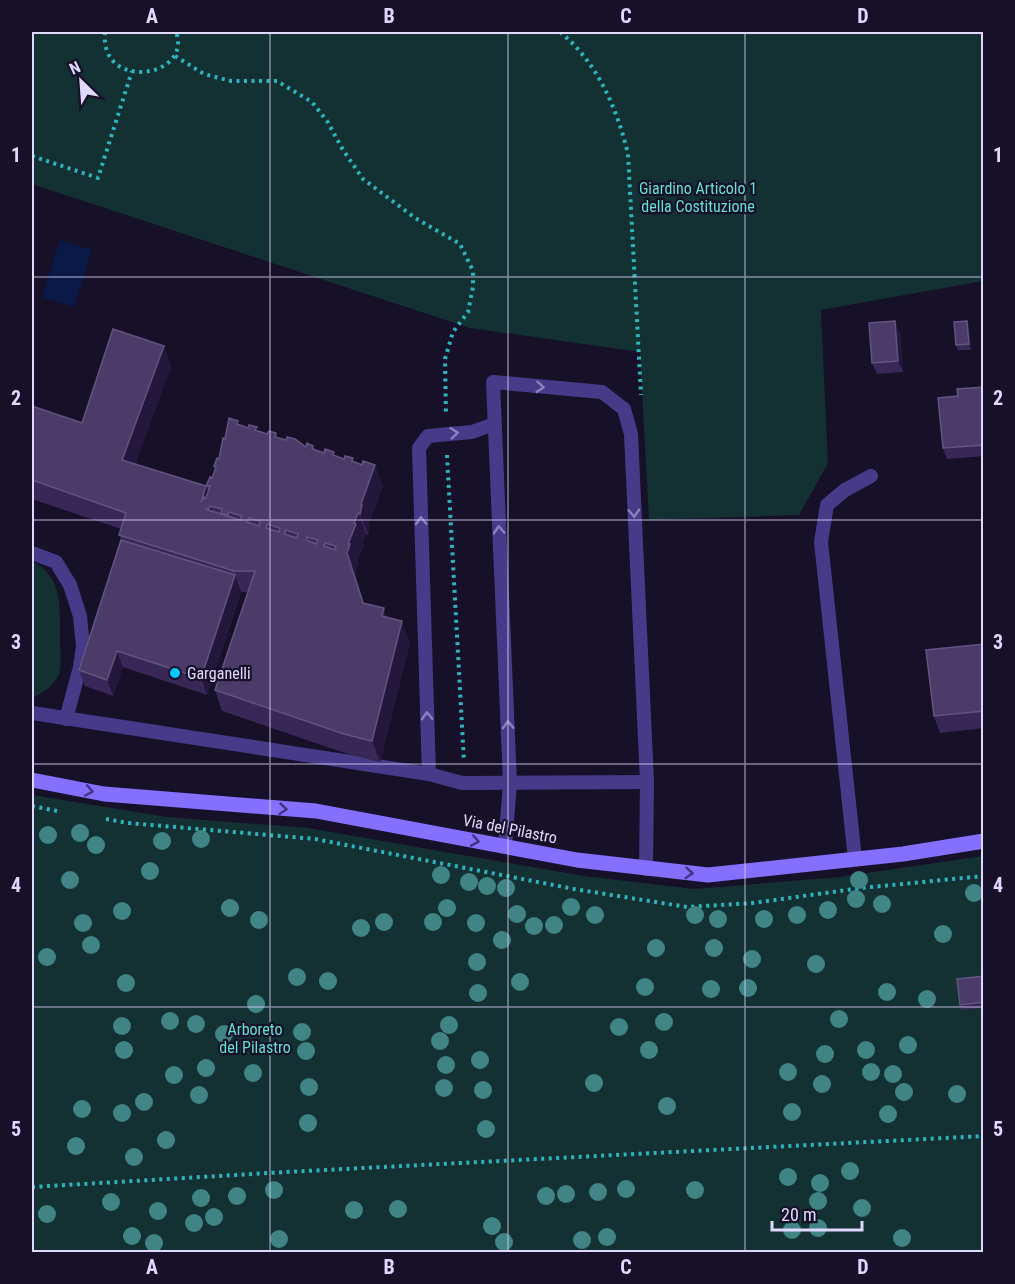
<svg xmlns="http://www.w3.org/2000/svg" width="1015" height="1284" font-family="'Roboto Condensed',sans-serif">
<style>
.green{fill:#133033}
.water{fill:#0a1948}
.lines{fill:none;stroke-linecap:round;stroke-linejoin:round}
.path{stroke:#2eb4bd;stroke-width:4;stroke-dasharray:3 4.5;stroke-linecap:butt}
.lane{stroke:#473a89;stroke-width:14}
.secondary{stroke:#846fff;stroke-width:15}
.tree{fill:#408486}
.wall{fill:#382857}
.shaded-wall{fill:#23173d}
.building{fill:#4a3b69;stroke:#625480;stroke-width:1.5;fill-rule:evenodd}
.oneway{stroke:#8c81be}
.oneway2{stroke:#43367f}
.grid{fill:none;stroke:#e1d8ff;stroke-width:1.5;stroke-opacity:0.55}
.poi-dot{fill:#04c7ff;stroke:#171029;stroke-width:2}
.labels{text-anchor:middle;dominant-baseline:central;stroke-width:4.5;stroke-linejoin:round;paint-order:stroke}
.park-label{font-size:16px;fill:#61e2d2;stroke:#171029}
.poi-label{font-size:16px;fill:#e1d8ff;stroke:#171029;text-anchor:start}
.street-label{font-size:16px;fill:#e1d8ff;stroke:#171029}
.neatline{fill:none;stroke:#e1d8ff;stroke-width:2}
.grid-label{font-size:20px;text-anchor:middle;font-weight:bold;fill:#e1d8ff}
</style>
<rect width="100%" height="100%" fill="#171029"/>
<!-- green -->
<g class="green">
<path d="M32,32H983V281L821,310L828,463L799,515L649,520L640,352L470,328L32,184Z"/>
<path d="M32,561C64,576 60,611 60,642C60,652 62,665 59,674C55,685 42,694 32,698Z"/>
<path d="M32,795L167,817L308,828L584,876L694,889L839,877L983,856V1252H32Z"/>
</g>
<!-- water -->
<path class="water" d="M60,240L92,250L74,307L42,297Z"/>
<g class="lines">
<!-- path -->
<g class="path">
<path d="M105,32C99,92 193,78 176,32"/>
<path d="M560,32C597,62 617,108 628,154L641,395"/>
<path d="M175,56L204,74L231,81H277L312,102L327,121L343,150L363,179L415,218L460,244L473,271V287L468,312L453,332L445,359L446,415"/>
<path d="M32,156L98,178L132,71"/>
<path d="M447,455L464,762"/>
<path d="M32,806L57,811"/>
<path d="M106,819L128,823L315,839L574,889L687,907L753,903L861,888L984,876"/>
<path d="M32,1187L286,1172L984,1136"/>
</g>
<!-- lane -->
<g class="lane">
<path d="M32,553L56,562L70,585L80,616L83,647L80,667L66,719"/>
<path d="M32,713L429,774L462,783L647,782"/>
<path d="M429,774L419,448L428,436L472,432L494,424"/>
<path d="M505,846L510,783L493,382L602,392L624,409L631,434L647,782L646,869"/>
<path d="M855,859L821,542L827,505L845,490L871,476"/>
</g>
<!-- secondary -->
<path class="secondary" d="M32,780L104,794L316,811L577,860L708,875L903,854L984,841"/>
</g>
<!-- trees -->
<g class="tree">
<circle cx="80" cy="833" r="9"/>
<circle cx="48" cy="835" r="9"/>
<circle cx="201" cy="839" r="9"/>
<circle cx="162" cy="841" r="9"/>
<circle cx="96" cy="845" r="9"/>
<circle cx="150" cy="871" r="9"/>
<circle cx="441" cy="875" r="9"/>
<circle cx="70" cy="880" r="9"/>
<circle cx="859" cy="880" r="9"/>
<circle cx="469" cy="882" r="9"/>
<circle cx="487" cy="886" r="9"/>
<circle cx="506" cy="888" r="9"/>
<circle cx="974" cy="893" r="9"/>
<circle cx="856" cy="899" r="9"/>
<circle cx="882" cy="904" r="9"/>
<circle cx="571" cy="907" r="9"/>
<circle cx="230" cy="908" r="9"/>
<circle cx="447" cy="908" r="9"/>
<circle cx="828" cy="910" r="9"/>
<circle cx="122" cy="911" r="9"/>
<circle cx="517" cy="914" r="9"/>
<circle cx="595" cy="915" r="9"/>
<circle cx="695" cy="915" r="9"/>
<circle cx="797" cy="915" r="9"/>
<circle cx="718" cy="919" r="9"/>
<circle cx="764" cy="919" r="9"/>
<circle cx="259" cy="920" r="9"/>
<circle cx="384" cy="922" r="9"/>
<circle cx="433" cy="922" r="9"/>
<circle cx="83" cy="923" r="9"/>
<circle cx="476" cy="923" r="9"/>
<circle cx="554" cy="925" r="9"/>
<circle cx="534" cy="926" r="9"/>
<circle cx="361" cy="928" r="9"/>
<circle cx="943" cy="934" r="9"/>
<circle cx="502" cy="940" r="9"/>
<circle cx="91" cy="945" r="9"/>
<circle cx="656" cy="948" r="9"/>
<circle cx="714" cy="948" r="9"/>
<circle cx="47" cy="957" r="9"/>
<circle cx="752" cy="959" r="9"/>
<circle cx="477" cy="962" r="9"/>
<circle cx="816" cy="964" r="9"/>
<circle cx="297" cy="977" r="9"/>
<circle cx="328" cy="981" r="9"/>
<circle cx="520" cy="982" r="9"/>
<circle cx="126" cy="983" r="9"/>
<circle cx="645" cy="987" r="9"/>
<circle cx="748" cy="988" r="9"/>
<circle cx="711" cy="989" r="9"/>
<circle cx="887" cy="992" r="9"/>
<circle cx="478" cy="993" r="9"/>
<circle cx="927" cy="999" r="9"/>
<circle cx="256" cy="1004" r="9"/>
<circle cx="839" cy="1019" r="9"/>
<circle cx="170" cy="1021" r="9"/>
<circle cx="664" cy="1022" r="9"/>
<circle cx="196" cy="1024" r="9"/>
<circle cx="449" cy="1025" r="9"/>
<circle cx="122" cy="1026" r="9"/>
<circle cx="619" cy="1027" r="9"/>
<circle cx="302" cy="1032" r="9"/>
<circle cx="224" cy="1034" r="9"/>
<circle cx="440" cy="1041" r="9"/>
<circle cx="908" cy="1045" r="9"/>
<circle cx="124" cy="1050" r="9"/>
<circle cx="649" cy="1050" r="9"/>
<circle cx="866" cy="1050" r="9"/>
<circle cx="306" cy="1051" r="9"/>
<circle cx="825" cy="1054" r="9"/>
<circle cx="480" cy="1060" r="9"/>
<circle cx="446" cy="1065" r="9"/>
<circle cx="206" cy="1068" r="9"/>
<circle cx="788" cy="1072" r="9"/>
<circle cx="871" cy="1072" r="9"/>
<circle cx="253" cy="1073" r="9"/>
<circle cx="893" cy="1074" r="9"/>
<circle cx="174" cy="1075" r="9"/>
<circle cx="594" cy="1083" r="9"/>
<circle cx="822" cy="1084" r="9"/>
<circle cx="309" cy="1087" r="9"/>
<circle cx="444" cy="1088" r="9"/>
<circle cx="483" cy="1090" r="9"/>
<circle cx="904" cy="1092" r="9"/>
<circle cx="957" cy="1094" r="9"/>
<circle cx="199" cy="1095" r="9"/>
<circle cx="144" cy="1102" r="9"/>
<circle cx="667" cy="1106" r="9"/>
<circle cx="82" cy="1109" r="9"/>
<circle cx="792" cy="1112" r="9"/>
<circle cx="122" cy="1113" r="9"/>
<circle cx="888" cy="1114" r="9"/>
<circle cx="308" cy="1123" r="9"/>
<circle cx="486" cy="1129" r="9"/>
<circle cx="166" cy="1140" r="9"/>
<circle cx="76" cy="1146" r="9"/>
<circle cx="134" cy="1157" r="9"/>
<circle cx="850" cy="1171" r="9"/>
<circle cx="788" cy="1177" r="9"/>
<circle cx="820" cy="1183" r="9"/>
<circle cx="626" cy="1189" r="9"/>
<circle cx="274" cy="1190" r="9"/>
<circle cx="695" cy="1190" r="9"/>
<circle cx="598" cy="1192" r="9"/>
<circle cx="566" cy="1194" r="9"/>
<circle cx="237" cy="1196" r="9"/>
<circle cx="546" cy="1196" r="9"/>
<circle cx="201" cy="1198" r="9"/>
<circle cx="818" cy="1201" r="9"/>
<circle cx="111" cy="1202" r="9"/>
<circle cx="862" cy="1208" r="9"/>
<circle cx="398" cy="1209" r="9"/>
<circle cx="354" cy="1210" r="9"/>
<circle cx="158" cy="1211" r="9"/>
<circle cx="47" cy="1214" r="9"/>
<circle cx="214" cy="1217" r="9"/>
<circle cx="194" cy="1223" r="9"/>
<circle cx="492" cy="1226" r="9"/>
<circle cx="818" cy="1228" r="9"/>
<circle cx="792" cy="1230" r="9"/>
<circle cx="132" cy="1236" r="9"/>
<circle cx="607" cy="1237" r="9"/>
<circle cx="902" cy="1238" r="9"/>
<circle cx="279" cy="1239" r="9"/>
<circle cx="582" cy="1240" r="9"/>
<circle cx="504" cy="1242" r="9"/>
<circle cx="154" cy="1243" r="9"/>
</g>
<!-- wall -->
<g class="wall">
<path d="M895,321L900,333L903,372L877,374L872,363Z"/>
<path d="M967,321L969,327L971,350H958L956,345Z"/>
<path d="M164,346L171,367L135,464L206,486L208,492L206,486L212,478L215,470L214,466L219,459L225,439L239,425L267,434L276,433L277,438L306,447L313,446L315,449L354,462L383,486L369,523L370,526L368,535L366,534L363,542L364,545L357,562L358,565L355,574L364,604L387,618L410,642L380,762L351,755L222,711L215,690L248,592H241L207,695L123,667L113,696L85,686L79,670L121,540L119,535L121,529L32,499V406L82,423Z"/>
<path d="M984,387V456L947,459L943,448L958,396Z"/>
<path d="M984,644V728L940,733L934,716Z"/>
<path d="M984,976V1008L962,1010L960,1005Z"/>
</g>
<!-- shaded-wall -->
<g class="shaded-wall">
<path d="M895,321L900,333L903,372L898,361Z"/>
<path d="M967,321L969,327L971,350L969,344Z"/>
<path d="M164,346L171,367L129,481L122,460Z"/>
<path d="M375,465L383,486L369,523L370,526L368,535L360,514L361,504Z"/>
<path d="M206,486L213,507L210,506L218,527L217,530L209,509H205L201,502Z"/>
<path d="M358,513L366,534L363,542L364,545L357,562L358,565L355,574L370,624L347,553L348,544Z"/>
<path d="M235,575L241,592L207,695L201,678Z"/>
<path d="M384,608L391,629L382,616Z"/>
<path d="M402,621L410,642L380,762L372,741Z"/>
<path d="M117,651L123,667L113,696L107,680Z"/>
</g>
<!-- building -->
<g class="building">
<path d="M895,321L898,361L872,363L869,323Z"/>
<path d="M967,321L969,344L956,345L954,322Z"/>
<path d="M113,329L164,346L122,460L206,486L201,502L204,497L206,498L210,486H206L210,477L212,478L216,467L214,466L217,458L219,459L223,438L225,439L229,418L238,421L237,424L248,428L249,425L257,427L255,430L267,434L269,431L276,433L275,437L286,440L287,437L295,439L306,447L307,443L313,446L312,449L324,453L325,449L334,452L333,455L344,459L345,456L353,458L352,461L362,465L363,461L375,465L361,504L362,505L360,514L358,513L354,523L356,524L348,544H350L347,553L363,603L384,608L382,616L402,621L372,741L344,734L215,690L255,571H234L119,535L126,513L32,480V406L82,423ZM210,506L222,509L221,513L228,515L229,512L242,516L240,520L205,509H209ZM249,518L260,521L259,526L247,522ZM267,524L280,528L279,532L266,528ZM286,530L298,534L297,538L284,534ZM307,537L318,540L316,544L306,540ZM325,543L336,546L335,550L324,546Z"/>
<path d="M984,387V445L943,448L938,398L958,396L957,389Z"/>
<path d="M121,540L235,575L201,678L117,651L107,680L79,670Z"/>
<path d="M984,644V711L934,716L926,650Z"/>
<path d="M984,976V1002L960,1005L957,979Z"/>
</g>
<!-- one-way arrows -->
<defs><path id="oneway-chevron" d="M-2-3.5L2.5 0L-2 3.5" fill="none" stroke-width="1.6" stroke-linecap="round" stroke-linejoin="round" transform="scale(1.5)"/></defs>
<g class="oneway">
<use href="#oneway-chevron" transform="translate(540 387) rotate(5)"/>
<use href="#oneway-chevron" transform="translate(454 433) rotate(-6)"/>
<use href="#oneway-chevron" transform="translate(634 513) rotate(87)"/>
<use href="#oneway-chevron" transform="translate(421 521) rotate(-92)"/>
<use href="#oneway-chevron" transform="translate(499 530) rotate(-93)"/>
<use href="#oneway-chevron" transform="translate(427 716) rotate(-92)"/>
<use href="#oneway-chevron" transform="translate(508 725) rotate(-92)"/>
</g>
<g class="oneway2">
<use href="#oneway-chevron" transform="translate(89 791) rotate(11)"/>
<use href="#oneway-chevron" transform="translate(283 809) rotate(5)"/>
<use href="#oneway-chevron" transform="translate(475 841) rotate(10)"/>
<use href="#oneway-chevron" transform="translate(689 873) rotate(4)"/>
</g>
<!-- grid -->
<path class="grid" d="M270,32V1252M508,32V1252M745,32V1252M32,277H984M32,520H984M32,764H984M32,1007H984"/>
<!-- markers -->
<circle class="poi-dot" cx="175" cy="673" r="6"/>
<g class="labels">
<!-- park labels -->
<g class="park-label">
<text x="698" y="188">Giardino Articolo 1<tspan x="698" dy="18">della Costituzione</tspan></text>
<text x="255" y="1029">Arboreto<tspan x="255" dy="18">del Pilastro</tspan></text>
</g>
<!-- poi labels -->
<g class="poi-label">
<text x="187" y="673">Garganelli</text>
</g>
<!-- street labels -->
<g class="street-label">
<text transform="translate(510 829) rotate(11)">Via del Pilastro</text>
</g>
</g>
<!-- border -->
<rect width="1015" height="1284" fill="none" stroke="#171029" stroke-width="66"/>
<!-- north arrow -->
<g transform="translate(81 81) rotate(335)" stroke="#171029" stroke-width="4.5" paint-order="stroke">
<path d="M0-4.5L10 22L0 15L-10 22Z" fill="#e1d8ff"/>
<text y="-9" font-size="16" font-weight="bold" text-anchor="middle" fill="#e1d8ff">N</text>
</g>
<!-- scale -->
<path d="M772 1221v9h90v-9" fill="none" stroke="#e1d8ff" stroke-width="3"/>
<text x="781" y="1221" font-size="18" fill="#e1d8ff" stroke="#171029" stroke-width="4.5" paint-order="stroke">20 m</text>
<rect x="33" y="33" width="949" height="1218" class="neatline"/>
<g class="grid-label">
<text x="152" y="23">A</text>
<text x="389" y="23">B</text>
<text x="626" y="23">C</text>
<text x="863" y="23">D</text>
<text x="16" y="162">1</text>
<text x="998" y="162">1</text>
<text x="16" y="405">2</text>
<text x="998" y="405">2</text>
<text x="16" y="649">3</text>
<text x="998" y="649">3</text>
<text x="16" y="892">4</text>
<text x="998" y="892">4</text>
<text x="16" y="1136">5</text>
<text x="998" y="1136">5</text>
<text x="152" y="1274">A</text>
<text x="389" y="1274">B</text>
<text x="626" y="1274">C</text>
<text x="863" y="1274">D</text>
</g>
</svg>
